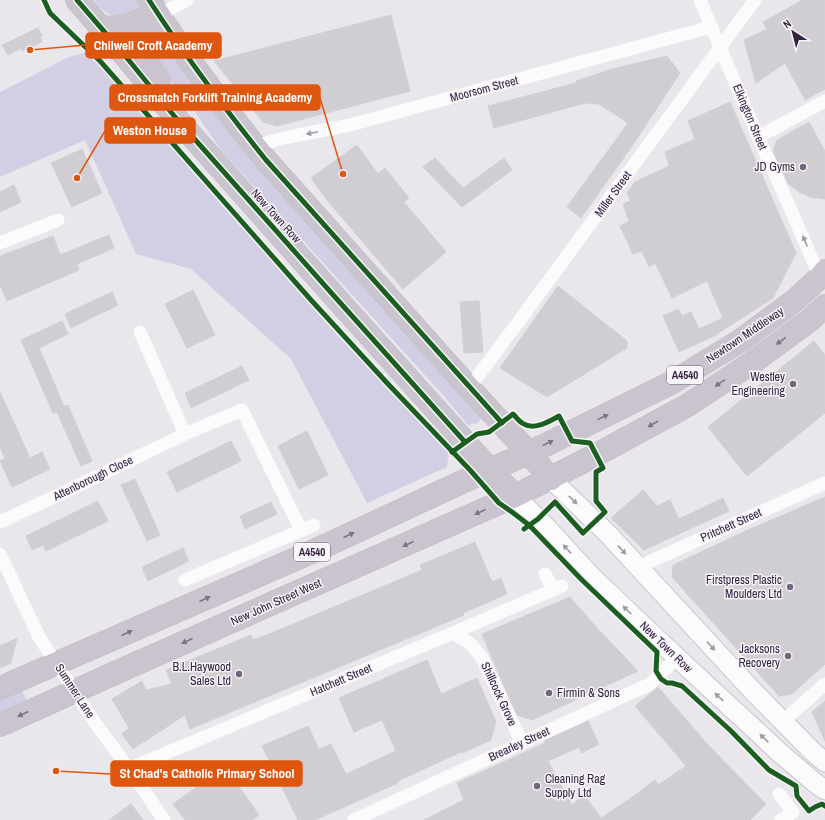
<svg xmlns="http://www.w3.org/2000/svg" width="825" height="820" font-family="'Archivo Narrow',sans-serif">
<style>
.green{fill:#d2cfe5}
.building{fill:#d0cdd3;stroke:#d2cfd5}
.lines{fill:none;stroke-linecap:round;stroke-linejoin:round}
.secondary-casing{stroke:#c7c2cc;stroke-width:21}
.trunk-casing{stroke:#c7c2cb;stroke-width:24}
.minor{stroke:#fcfbfc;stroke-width:13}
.secondary{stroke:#fcfbfc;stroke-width:19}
.trunk{stroke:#cac4ce;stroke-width:22}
.cycleway-casing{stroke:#f7f5fa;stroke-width:8}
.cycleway{stroke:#1b5e20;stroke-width:5}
.oneway{fill:#a299a8}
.oneway2{fill:#7f7388}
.poi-dot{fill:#73677d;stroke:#f7f5fa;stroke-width:1.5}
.labels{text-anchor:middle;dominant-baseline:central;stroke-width:3;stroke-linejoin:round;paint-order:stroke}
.shield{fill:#f7f5fa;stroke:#6e6178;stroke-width:1}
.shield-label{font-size:11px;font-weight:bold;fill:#342241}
.street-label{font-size:12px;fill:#342241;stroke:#f7f5fa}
.poi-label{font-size:12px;fill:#342241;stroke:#f7f5fa;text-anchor:end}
.leader{fill:none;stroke:#df560f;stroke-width:1.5}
.callout-dot{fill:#df560f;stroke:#f7f5fa;stroke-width:1.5}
.callout{fill:#df560f;stroke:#df560f;stroke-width:1.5}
.callout-label{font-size:13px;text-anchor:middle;font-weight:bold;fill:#fff}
</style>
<rect width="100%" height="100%" fill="#e9e6ec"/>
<!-- green -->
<g class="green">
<path d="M94,0H141L145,9L115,18L100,8Z"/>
<path d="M158,27L482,417L478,423L468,425L443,395L221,150L187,100L154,63L149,35Z"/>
<path d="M88,52L238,223L343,341L449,450L447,467L367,503L291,359L191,269L136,254L85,140L0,177V92L69,57Z"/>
<path d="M20,687L27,701L0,713V696Z"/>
</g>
<!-- building -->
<g class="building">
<path d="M803,0H825V89L805,100L785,63L756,83L744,40L767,29L763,22Z"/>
<path d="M391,15L410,91L277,126L263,122L214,61Z"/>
<path d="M38,28L42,36L40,37L42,42L22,51L21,48L8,55L2,45Z"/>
<path d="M667,56L680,73L632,146L581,218L567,207L628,123L599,104L585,103L494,128L488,106L576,83V81L612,69Z"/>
<path d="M730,102L796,253L773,298L714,336L679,352L663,316L678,309L682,316L691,312L699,329L723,318L707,281L672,298L655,263L649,267L642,251L633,254L620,226L629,221L623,204L631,201L627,193L635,182L669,166L665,152L695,139L688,121Z"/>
<path d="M809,122L825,151V199L810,197L799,192L788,183L773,151L777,140Z"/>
<path d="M357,145L378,174L385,168L409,198L404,202L446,252L403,289L327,200L311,178Z"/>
<path d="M82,149L102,193L72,207L51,163Z"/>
<path d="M435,158L463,188L504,158L512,170L462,207L423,167Z"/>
<path d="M14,185L21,202L0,212V192Z"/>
<path d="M109,235L114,248L77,264L79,270L7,301L0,285V256L53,236L60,255Z"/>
<path d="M558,286L627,341V348L547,397L500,368Z"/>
<path d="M193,290L215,335L187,348L165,304Z"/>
<path d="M112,292L118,305L71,328L65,314Z"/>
<path d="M479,301L483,352L464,353L460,302Z"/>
<path d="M62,321L68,334L39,348L64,406L68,405L92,461L81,466L57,412L53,413L21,340Z"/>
<path d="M814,341L825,355V413L747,476L708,427Z"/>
<path d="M242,366L249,380L191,408L185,393Z"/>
<path d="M0,392L30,458L42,452L50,469L12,487L0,461L5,458L0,447Z"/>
<path d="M307,431L328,475L299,489L278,446Z"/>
<path d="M231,441L241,461L177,492L167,472Z"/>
<path d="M135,479L160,535L147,541L121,485Z"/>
<path d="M643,490L657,506L670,500L679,519L723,498L729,511L644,550L611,518Z"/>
<path d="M825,497V664L792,694L779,696L672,577L673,565L748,530Z"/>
<path d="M98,501L108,521L46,551L43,545L32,550L26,536Z"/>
<path d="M271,502L277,514L245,529L240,516Z"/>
<path d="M475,542L492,582L501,578L507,594L463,613L464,615L190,729L185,715L133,749L122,734L129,728L112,699L142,681L146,690L172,684L166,670L251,635L253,640L274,632L422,570L420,565Z"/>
<path d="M183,548L189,561L148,581L142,567Z"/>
<path d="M570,597L597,628L638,671L532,720L517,715L497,670L482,634Z"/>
<path d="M17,638L11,663L0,668V646Z"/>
<path d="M427,660L441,694L477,678L496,722L491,740L462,753L461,752L398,781V783L315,820H298L262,746L308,726L319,749L331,744L346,774L396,751L382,720L354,732L339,698Z"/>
<path d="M658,687L709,746L766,804L750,820H424L464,800L457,783L545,743L544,741L588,721L599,744L582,753L579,747L548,761L572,805L584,795L601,818L631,798L655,780L658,785L686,766L635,706Z"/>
<path d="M825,701V741L812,712Z"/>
<path d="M225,767L259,815L252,820H185L173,804Z"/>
<path d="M131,804L143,820H109Z"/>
</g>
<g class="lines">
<!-- secondary casing -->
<g class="secondary-casing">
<g id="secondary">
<path d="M551,479L608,534L750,688L813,752L825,762"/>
<path d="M515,496L548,529L591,576L655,637L727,704L748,723L780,753L814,782L825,790"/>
</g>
</g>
<!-- trunk casing -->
<g class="trunk-casing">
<g id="trunk">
<path d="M77,0L127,58L175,117L335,297L490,470L515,496"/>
<path d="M149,0C185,56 225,109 266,160L469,388L529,453L551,479"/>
<path d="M159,15C154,20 144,28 142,34C136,49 150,69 159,80"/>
<path d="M100,27L116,28L128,25L158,15"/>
<path d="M0,688L314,551L475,476L529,453L673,382L740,341L794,301L820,277L825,271"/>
<path d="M0,725L115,673L515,496L596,455L688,405L753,362L810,320L825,306"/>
</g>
</g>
<!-- minor -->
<g class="minor">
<path d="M700,0L758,137L783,192L820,277"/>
<path d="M159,15L187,0"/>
<path d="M758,137L825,101"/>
<path d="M255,146L284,138L350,125L711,27"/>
<path d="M0,243L58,220"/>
<path d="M140,332L185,434"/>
<path d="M469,388L522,317L755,0"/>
<path d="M0,522L69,490L185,434L242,410L301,530"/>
<path d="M0,554L39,637L93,720L134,776L164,820"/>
<path d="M638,567L825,483"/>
<path d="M545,574L553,589"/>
<path d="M185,580L314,525"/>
<path d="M453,633L471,644L482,658L522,743"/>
<path d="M783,721L825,684"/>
<path d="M128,769L453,633L562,586"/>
<path d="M779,794L793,812L781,820"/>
<path d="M354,820L650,684L677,658"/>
</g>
<!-- secondary -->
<use href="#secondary" class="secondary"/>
<!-- trunk -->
<use href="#trunk" class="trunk"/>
<!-- cycleway casing -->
<g class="cycleway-casing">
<g id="cycleway">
<path d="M44,0L50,13L100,61L311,300L388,384L470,470L499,503L512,512L529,525L581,579L657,652L656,671L661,679L667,683H672L682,686L731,731L769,770L796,786L797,796L809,811L815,807L822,804L825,806"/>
<path d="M77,0L127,58L175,117L335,297L465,442"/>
<path d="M149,0C185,56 225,109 266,160L502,423"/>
<path d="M452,452L477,434L489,432L513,414C516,417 519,421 522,423C534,431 548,422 559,416L572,441L590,443L603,468L596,472V501L605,512L583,533L555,502L538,519L524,529"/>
</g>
</g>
<!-- cycleway -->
<use href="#cycleway" class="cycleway"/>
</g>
<!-- one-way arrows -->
<defs><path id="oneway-solid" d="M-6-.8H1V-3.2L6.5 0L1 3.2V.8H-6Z"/></defs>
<g class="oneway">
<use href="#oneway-solid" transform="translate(312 133) rotate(168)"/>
<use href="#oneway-solid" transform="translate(805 241) rotate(-113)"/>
<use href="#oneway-solid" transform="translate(573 500) rotate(44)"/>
<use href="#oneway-solid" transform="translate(567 549) rotate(-133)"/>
<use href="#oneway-solid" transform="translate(622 550) rotate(47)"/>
<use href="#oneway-solid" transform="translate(627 610) rotate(-136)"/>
<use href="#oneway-solid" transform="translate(711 646) rotate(47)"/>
<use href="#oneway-solid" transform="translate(719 697) rotate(-137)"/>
<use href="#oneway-solid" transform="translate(764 738) rotate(-136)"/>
</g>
<g class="oneway2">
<use href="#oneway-solid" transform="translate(781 341) rotate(144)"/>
<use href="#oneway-solid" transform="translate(720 383) rotate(146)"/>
<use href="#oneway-solid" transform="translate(603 417) rotate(-26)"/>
<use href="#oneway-solid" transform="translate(653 424) rotate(151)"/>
<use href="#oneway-solid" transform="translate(548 443) rotate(-26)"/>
<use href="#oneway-solid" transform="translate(480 512) rotate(156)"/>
<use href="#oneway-solid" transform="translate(349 535) rotate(-25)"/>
<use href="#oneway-solid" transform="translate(408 544) rotate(156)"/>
<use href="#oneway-solid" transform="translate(205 599) rotate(-24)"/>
<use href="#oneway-solid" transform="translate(127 633) rotate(-24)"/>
<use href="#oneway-solid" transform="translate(187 641) rotate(156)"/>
<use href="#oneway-solid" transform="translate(23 714) rotate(155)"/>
</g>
<!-- markers -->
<g class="poi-dot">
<circle cx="803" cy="167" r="4"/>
<circle cx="793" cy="384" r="4"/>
<circle cx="790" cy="587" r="4"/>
<circle cx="788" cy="656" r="4"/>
<circle cx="239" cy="674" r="4"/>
<circle cx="549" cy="693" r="4"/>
<circle cx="537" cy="786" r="4"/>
</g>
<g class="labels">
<!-- shield labels -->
<g class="shield">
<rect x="667" y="366" width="36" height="18" rx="3"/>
<rect x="294" y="543" width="36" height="18" rx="3"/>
</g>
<g class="shield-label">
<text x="685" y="375">A4540</text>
<text x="312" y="552">A4540</text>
</g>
<!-- street labels -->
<g class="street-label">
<text transform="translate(484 89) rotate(-15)">Moorsom Street</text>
<text transform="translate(750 117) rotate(67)">Elkington Street</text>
<text transform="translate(613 194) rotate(-54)">Miller Street</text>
<text transform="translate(276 216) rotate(48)">New Town Row</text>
<text transform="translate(745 335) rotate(-34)">Newtown Middleway</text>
<text transform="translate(93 478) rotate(-26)">Attenborough Close</text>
<text transform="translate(731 525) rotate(-24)">Pritchett Street</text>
<text transform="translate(276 602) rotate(-24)">New John Street West</text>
<text transform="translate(666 647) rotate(44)">New Town Row</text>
<text transform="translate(341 680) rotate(-23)">Hatchett Street</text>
<text transform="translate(75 691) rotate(57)">Summer Lane</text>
<text transform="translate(499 694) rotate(65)">Shillcock Grove</text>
<text transform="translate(519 744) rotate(-25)">Brearley Street</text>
</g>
<!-- poi labels -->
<g class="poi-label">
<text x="795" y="167">JD Gyms</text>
<text x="785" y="377">Westley<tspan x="785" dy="14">Engineering</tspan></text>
<text x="782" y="580">Firstpress Plastic<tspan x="782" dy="14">Moulders Ltd</tspan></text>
<text x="780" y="649">Jacksons<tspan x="780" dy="14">Recovery</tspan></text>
<text x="231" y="667">B.L.Haywood<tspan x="231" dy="14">Sales Ltd</tspan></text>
<text x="557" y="693" text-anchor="start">Firmin &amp; Sons</text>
<text x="545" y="779" text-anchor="start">Cleaning Rag<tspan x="545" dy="14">Supply Ltd</tspan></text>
</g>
</g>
<!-- callouts -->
<path class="leader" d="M30 50L86 45M343 174L320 98M77 178L105 131M56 771L111 774"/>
<g class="callout-dot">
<circle cx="30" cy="50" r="4"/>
<circle cx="343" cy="174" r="4"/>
<circle cx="77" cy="178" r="4"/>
<circle cx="56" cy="771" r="4"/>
</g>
<g class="callout">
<rect x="86" y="33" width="135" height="25" rx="4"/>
<rect x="110" y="85" width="210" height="25" rx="4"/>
<rect x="105" y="118" width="90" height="25" rx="4"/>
<rect x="111" y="761" width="191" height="25" rx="4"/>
</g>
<g class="callout-label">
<text x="153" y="50">Chilwell Croft Academy</text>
<text x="215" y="102">Crossmatch Forklift Training Academy</text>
<text x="150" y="135">Weston House</text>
<text x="207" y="778">St Chad's Catholic Primary School</text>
</g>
<!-- north arrow -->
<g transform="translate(793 32) rotate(324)" stroke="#f7f5fa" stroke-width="3" paint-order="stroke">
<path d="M0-3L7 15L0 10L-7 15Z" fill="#342241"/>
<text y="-6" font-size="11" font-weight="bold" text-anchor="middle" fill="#342241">N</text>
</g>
</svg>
